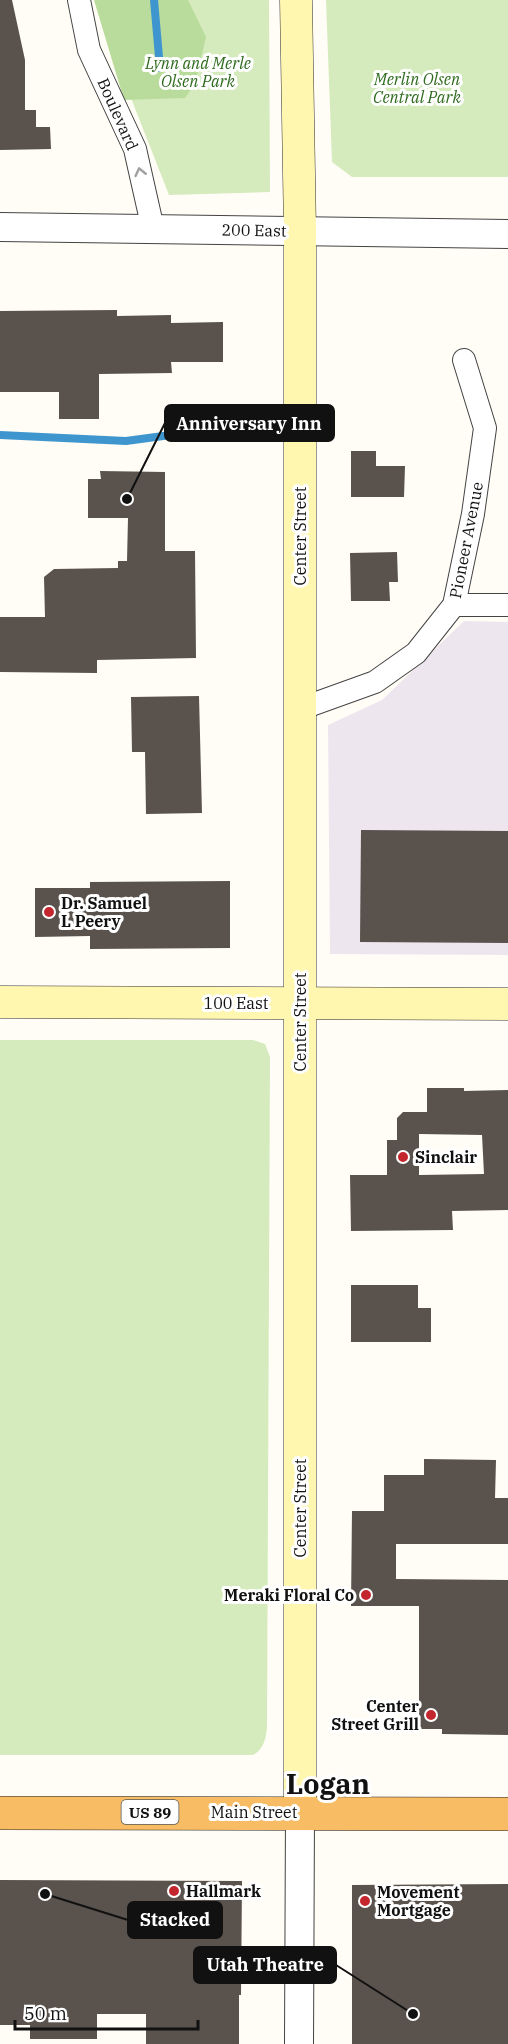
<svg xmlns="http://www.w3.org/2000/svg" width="508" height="2044" font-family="'IBM Plex Serif',serif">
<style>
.industrial{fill:#eee6ef}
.green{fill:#d5ebbd}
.forest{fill:#b9dc9c}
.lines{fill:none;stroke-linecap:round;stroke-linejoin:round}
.stream{stroke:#3f96cf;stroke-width:8}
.building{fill:#5a524d;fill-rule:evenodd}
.minor-casing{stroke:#444;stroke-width:24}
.tertiary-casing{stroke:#444;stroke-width:30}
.secondary-casing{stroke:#333;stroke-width:33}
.trunk-casing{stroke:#222;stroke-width:34}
.minor{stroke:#fff;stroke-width:22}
.tertiary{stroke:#fff;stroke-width:28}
.secondary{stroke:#fff6b0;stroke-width:32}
.trunk{stroke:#f7bc64;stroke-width:33}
.oneway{stroke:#a0a0a0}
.poi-dot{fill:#c4262e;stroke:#fff;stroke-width:2}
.labels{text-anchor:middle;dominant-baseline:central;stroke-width:6;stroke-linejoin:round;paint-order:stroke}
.shield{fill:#fff;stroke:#585858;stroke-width:1.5}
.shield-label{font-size:15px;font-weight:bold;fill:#111}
.park-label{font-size:16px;font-style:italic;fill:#2f6b1f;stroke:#fff}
.street-label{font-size:16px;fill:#111;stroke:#fff}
.poi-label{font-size:16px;font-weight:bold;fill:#111;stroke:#fff;text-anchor:start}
.town-label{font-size:28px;font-weight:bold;fill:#111;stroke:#fff}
.leader{fill:none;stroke:#111;stroke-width:2}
.callout-dot{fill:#111;stroke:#fff;stroke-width:2}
.callout{fill:#111;stroke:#111;stroke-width:2}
.callout-label{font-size:18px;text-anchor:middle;font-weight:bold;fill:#fff}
</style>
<rect width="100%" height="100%" fill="#fffdf5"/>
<!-- industrial -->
<path class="industrial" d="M464,621L508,622V955L330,954L328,725L382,700Z"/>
<!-- green -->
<g class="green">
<path d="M105,0H269L270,192L169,195L107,37Z"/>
<path d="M326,0H508V177H352L332,162Z"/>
<path d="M0,1040H253L265,1044L270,1057L267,1727C266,1738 264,1749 253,1755H0Z"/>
</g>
<!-- forest -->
<path class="forest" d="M94,0H188L206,37L195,84L185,98L124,100Z"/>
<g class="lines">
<!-- stream -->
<g class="stream">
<path d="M154,0L160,68"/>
<path d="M0,435L126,441L245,425"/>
</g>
</g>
<!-- building -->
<g class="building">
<path d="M0,0H12L25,60V110H36V127H50L51,149L0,150Z"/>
<path d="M117,310V316L171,315V323L223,322V362H171L172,373L99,374V419H59V392H0V311Z"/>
<path d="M351,451H376V466H405L404,497H351Z"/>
<path d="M100,471L165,472V551H195L196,658L97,660V673L0,672V617H45L44,577L54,569L118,568V561H127L128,518H88V479H101Z"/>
<path d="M397,552L398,582H389L390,601H351L350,553Z"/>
<path d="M199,696L202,813L146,814L145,752H132L131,697Z"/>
<path d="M361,830L508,831V943L360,942Z"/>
<path d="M230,881V948L90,949V936L35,937V888H90V882Z"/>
<path d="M427,1088H464V1091L508,1090V1210L452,1211L453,1230L351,1231L350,1175H387V1140H397V1118L403,1112H427ZM419,1134L482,1135L484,1174L419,1175Z"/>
<path d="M351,1285H418V1308H431V1342H351Z"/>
<path d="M424,1459L496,1460L495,1498H508V1544H396V1579L508,1580V1735L442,1734V1729H419V1606H351L352,1511H384V1475H424Z"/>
<path d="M0,1880L242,1881L241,1995H239V2044H146V2014H97V2039H30V2025H0Z"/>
<path d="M508,1884V2044H352V1885Z"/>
</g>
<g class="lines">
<!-- minor casing -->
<g class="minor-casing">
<g id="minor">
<path d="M79,0L89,50L135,149L153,229"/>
<path d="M454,605H508"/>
<path d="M300,709L375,682L416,653L454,605L473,514L485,428L464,360"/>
</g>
</g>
<!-- tertiary casing -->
<g class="tertiary-casing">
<g id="tertiary">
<path d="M0,227L508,234"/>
<path d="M299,2044L300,1813"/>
</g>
</g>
<!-- secondary casing -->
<g class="secondary-casing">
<g id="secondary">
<path d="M296,0L300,231V1813"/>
<path d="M0,1002L508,1004"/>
</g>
</g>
<!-- trunk casing -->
<g class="trunk-casing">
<path id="trunk" d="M0,1813L508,1814"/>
</g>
<!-- minor -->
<use href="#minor" class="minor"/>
<!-- tertiary -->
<use href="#tertiary" class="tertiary"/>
<!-- secondary -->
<use href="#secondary" class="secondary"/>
<!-- trunk -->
<use href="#trunk" class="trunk"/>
</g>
<!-- one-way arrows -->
<defs><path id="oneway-chevron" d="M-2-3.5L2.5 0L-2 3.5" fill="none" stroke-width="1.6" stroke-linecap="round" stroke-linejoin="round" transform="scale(1.5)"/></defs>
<use class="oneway" href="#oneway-chevron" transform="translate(140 172) rotate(-103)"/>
<!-- markers -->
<g class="poi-dot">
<circle cx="49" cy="912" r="6"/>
<circle cx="403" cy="1157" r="6"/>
<circle cx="366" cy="1595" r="6"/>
<circle cx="431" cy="1715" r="6"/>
<circle cx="174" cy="1891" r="6"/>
<circle cx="365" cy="1901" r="6"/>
</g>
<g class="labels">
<!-- shield labels -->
<rect class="shield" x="121.5" y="1800" width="57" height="24" rx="4.5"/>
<g class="shield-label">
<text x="150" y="1812">US 89</text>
</g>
<!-- park labels -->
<g class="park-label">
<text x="198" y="63">Lynn and Merle<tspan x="198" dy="18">Olsen Park</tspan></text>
<text x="417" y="79">Merlin Olsen<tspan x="417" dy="18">Central Park</tspan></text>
</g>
<!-- street labels -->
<g class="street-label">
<text transform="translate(118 114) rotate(66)">Boulevard</text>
<text transform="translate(254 230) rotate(1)">200 East</text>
<text transform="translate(300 536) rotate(-90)">Center Street</text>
<text transform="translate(466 540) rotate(-79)">Pioneer Avenue</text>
<text x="236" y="1003">100 East</text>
<text transform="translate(300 1022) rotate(-90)">Center Street</text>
<text transform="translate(300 1508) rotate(-90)">Center Street</text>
<text x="254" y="1812">Main Street</text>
</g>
<!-- poi labels -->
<g class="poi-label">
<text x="61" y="903">Dr. Samuel<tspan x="61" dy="18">L Peery</tspan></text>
<text x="415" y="1157">Sinclair</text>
<text x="354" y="1595" text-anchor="end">Meraki Floral Co</text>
<text x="419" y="1706" text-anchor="end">Center<tspan x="419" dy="18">Street Grill</tspan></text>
<text x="186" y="1891">Hallmark</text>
<text x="377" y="1892">Movement<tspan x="377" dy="18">Mortgage</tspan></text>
</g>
<!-- town labels -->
<g class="town-label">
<text x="328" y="1783">Logan</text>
</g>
</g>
<!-- callouts -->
<path class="leader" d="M127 499L165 423M45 1894L128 1920M413 2014L336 1965"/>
<g class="callout-dot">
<circle cx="127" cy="499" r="6"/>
<circle cx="45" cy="1894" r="6"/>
<circle cx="413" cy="2014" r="6"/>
</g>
<g class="callout">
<rect x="165" y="405" width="169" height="36" rx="6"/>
<rect x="128" y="1902" width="94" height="36" rx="6"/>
<rect x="194" y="1947" width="142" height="36" rx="6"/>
</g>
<g class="callout-label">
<text x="249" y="430">Anniversary Inn</text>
<text x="175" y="1926">Stacked</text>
<text x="265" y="1971">Utah Theatre</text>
</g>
<!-- scale -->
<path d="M15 2020v9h183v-9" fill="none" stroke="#111111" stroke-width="3"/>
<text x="24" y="2020" font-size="18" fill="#111111" stroke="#ffffff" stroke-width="4.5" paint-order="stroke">50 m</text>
</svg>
